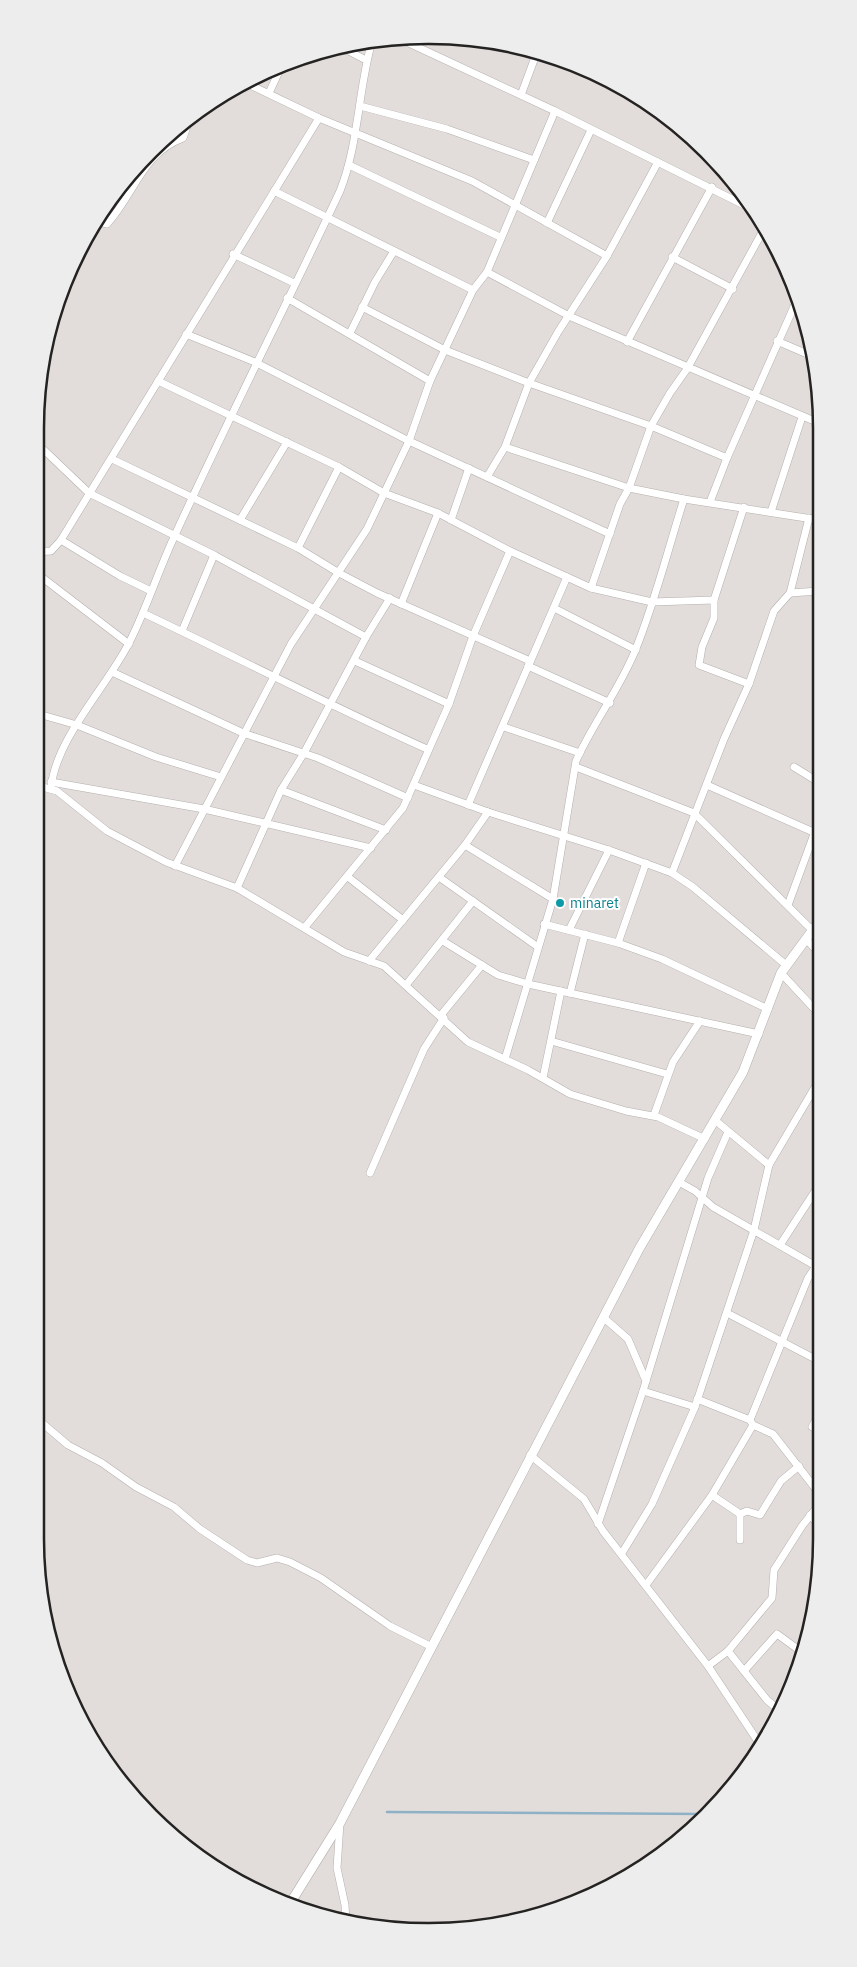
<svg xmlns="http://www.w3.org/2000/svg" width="857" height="1967" font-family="'IBM Plex Sans',sans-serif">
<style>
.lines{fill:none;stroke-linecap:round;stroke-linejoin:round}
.stream{stroke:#8fb1c6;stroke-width:2.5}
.minor-casing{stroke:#b4b0ae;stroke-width:8}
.tertiary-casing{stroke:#b4b0ae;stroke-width:10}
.minor{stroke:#fff;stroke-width:7}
.tertiary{stroke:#fff;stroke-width:9}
.culture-dot{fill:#0f9aa8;stroke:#fff;stroke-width:2}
.labels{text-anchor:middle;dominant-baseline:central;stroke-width:4;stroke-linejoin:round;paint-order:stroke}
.culture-label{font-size:14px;fill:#0d838f;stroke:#fff;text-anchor:start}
.rim{fill:none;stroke:#242322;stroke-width:2.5}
</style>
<rect width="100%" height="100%" fill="#e2dddb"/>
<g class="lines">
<!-- stream -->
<path class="stream" d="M387,1812L705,1814"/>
<!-- minor casing -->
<g class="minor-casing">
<g id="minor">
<path d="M396,37L555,111L750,208"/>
<path d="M339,46L366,60"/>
<path d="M244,82L319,118L472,181L607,256"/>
<path d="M269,93L282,65"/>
<path d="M521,95L537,52"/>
<path d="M360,106L447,129L534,160"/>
<path d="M349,165L500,237"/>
<path d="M274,191L473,290"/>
<path d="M95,221L107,224C134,195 142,153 183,138L191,115"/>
<path d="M547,223L591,130"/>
<path d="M233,254L294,283"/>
<path d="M672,257L733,289"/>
<path d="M487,272L569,316L819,423"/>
<path d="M287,298L430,381"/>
<path d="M362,307L445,350L529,383L651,426L727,458"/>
<path d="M350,333L375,282L394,251"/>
<path d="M186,334L255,362L409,441L610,534"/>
<path d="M777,341L812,356"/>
<path d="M627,342L712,187"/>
<path d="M158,381L339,467L384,493L438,513L510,551L591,588L652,602L714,600"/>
<path d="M505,447L629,488L684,499L819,520"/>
<path d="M35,449L44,450L89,493L214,555L366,637"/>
<path d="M112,459L298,548L339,573L377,593L530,661"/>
<path d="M487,477L505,447L529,383L558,332L607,256L658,162"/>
<path d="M710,502L727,458L796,302"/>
<path d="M744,507L714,600V618L702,647L699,665L749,684"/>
<path d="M771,512L802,417"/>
<path d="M240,520L287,442"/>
<path d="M451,520L469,468"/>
<path d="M61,540L319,118"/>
<path d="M298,548L339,467"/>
<path d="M35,552L51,551L61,540L120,576L151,591"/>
<path d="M35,572L129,644"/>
<path d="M591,588L620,504L629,488L651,426L670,393L687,369L764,229"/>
<path d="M790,593L819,591"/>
<path d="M401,604L438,513"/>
<path d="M554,608L636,650"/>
<path d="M143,613C238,658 331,706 427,749"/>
<path d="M182,631L214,555"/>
<path d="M355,661L449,704"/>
<path d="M528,666L610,703"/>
<path d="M112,672L243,733L318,758L408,798"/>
<path d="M35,713L77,725L156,757L221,777"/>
<path d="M504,727L580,753"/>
<path d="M576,767L694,813L812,930"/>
<path d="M794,767L820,783"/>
<path d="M51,782L204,809L371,848"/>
<path d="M35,785L57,791L107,831L166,862L237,888L344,952L384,966L468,1042L528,1070L570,1094L626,1111L658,1117L705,1139"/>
<path d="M414,785L488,812L609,850L672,873L693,887L786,965"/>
<path d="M707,785L820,835"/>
<path d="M51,788C56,738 106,688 129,643C147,608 158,571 175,535C228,419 286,306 340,191C359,143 358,90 372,41"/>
<path d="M281,790L386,830"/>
<path d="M468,805L567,577"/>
<path d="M465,845L553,899"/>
<path d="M175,866L291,644L367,529L409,441L430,381L473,290L487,272L555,111"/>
<path d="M672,873L724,739L749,684L774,611L790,593L809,518"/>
<path d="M348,877L403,920"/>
<path d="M439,877L538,947"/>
<path d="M237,888L281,790L304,753L366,637L390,598"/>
<path d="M788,905L820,818"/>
<path d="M544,924L618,943L662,959L768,1009"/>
<path d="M305,927L403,808L449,704L473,636L510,551"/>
<path d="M569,930L609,850"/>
<path d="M806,939L820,954"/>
<path d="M443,941L498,975L528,984L759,1034"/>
<path d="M618,943L646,863"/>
<path d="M369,961L465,845L488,812"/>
<path d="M781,973L820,1015"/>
<path d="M406,985L473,901"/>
<path d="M570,993L585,934"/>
<path d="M441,1015L482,965"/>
<path d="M551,1041L667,1074"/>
<path d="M505,1059L553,899L576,761C593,723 619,690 635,651C655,602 668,549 684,499"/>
<path d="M543,1078L561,991"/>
<path d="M654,1115L673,1062L700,1021"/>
<path d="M716,1121L769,1165"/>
<path d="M370,1173L424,1049L444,1018"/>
<path d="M679,1182L695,1191L713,1207L821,1269"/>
<path d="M780,1245L821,1182"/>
<path d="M727,1313L821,1362"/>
<path d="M603,1317L628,1339L646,1381"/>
<path d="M643,1391L695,1407"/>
<path d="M697,1399L750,1420L753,1425L773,1434L822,1497"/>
<path d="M35,1417L68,1445L102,1463L136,1487L174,1507L200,1529L247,1560L257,1563L277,1558L290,1562L321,1578L390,1626L432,1647"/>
<path d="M750,1420L808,1278L821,1259"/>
<path d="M812,1427L822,1408"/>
<path d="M530,1455L584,1499L603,1531L708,1666L761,1746"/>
<path d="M712,1495L740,1514"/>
<path d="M740,1514L747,1511L760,1515L781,1481L799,1466"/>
<path d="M740,1514V1540"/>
<path d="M810,1515L822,1529"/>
<path d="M598,1524L643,1391L708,1178L728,1132"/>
<path d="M622,1553L652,1504L695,1407L754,1230L769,1165L821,1077"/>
<path d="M646,1585L712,1495L753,1425"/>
<path d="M728,1651L767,1700L780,1711"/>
<path d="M708,1666L728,1651L772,1598L774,1570L802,1526L822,1501"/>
<path d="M744,1671L777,1634L803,1653"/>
<path d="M340,1823L337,1868L345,1905L346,1922"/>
</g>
</g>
<!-- tertiary casing -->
<g class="tertiary-casing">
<path id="tertiary" d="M291,1902L340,1823L639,1249L743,1072L781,973L820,920"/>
</g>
<!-- minor -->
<use href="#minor" class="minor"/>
<!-- tertiary -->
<use href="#tertiary" class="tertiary"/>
</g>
<!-- markers -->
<circle class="culture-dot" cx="560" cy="903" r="5"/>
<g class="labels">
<!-- culture labels -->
<g class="culture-label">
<text x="570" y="903">minaret</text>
</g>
</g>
<!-- crop -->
<path d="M0 0H857V1967H0ZM428 44H429A384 384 0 0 1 813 428V1539A384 384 0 0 1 429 1923H428A384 384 0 0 1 44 1539V428A384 384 0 0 1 428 44Z" fill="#ededed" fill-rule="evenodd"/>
<path class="rim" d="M428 44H429A384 384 0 0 1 813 428V1539A384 384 0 0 1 429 1923H428A384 384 0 0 1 44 1539V428A384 384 0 0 1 428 44Z"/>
</svg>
